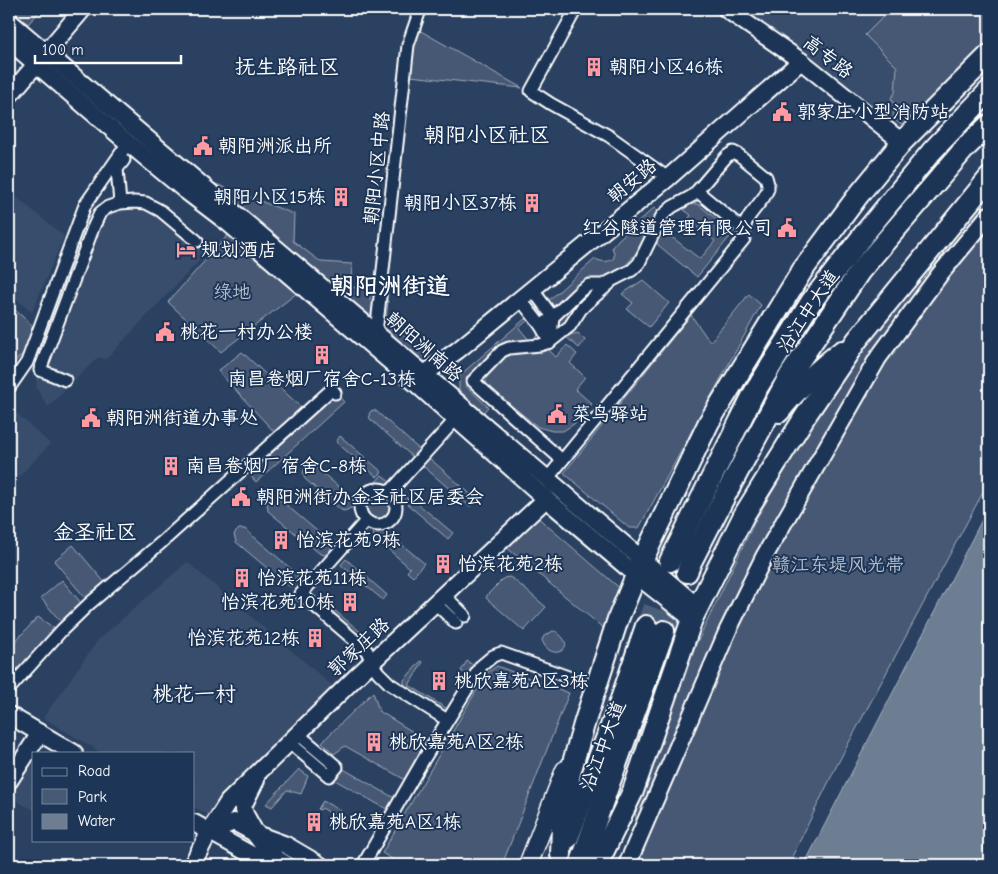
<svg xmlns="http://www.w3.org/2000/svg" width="998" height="874" font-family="'Comic Neue','LXGW WenKai TC',sans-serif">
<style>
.built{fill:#394e6c}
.green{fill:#465975;stroke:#a2acba}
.water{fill:#6d7d92;stroke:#a7b1be}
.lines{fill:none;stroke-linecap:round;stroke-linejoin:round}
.highway-tunnel{stroke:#4a5e79;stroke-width:20;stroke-dasharray:20 10;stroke-linecap:butt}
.street-casing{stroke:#fff;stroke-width:15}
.secondary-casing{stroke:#fff;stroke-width:20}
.primary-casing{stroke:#fff;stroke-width:21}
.highway-casing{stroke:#fff;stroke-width:24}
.street{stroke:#1d3557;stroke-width:11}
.secondary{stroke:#1d3557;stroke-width:16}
.primary{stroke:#1d3557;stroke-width:18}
.highway{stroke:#1d3557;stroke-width:20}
.labels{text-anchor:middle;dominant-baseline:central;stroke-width:4;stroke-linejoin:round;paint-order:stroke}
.street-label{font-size:19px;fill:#fff;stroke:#1d3557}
.poi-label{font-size:19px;fill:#fff;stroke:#1d3557;text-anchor:start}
.park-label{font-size:19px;fill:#b5bdc8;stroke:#1d3557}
.quarter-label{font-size:21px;fill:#fff;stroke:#1d3557}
.district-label{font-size:24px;font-weight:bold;fill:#fff;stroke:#1d3557}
</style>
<rect width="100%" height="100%" fill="#2a4161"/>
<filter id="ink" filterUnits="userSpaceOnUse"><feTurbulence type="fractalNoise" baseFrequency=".02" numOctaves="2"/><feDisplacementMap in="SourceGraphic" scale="10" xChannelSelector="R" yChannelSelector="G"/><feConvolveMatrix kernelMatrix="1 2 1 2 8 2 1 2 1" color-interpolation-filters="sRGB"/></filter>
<g filter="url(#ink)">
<!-- built -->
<g class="built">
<path d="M757,9H989V43L900,133L752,14Z"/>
<path d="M9,191L64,236L32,312L9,293Z"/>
<path d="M129,194L143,198L168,207L212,247L106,359L98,357L48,407L37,389L36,379V366L89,219L99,205L110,200Z"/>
<path d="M9,406L50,444L9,487Z"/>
<path d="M187,562L334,687L212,817L194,807V753H102L43,718L98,640Z"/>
<path d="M34,765V810L9,797L25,768Z"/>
</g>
<!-- green -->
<g class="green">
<path d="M10,9H42L28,24Z"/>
<path d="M891,9H987L989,11V42L906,127H904L893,118L894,103L891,98L895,93L897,67L865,35Z"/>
<path d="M419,30L522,88L410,76L411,47Z"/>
<path d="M208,181L294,214L293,241L321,262L352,264L351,287L370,288V300L388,301L386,320L433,360L425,370Z"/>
<path d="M989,192V481L837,765L788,865H640L641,857L635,811L682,674L756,519L852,359Z"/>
<path d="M692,204H698L733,233L697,277L658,245L656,240L664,231L700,259L715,241L688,220L691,215L684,210L688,205Z"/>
<path d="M655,207L660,212C647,235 632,269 605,279C599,281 592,280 585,280L551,309L547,302L595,259C603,262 607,263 614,258V253L612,247L619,239Z"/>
<path d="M228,235L297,293L221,352L168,302Z"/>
<path d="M643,280L669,303L649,327L627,309L633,303L622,294Z"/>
<path d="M588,291L589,293L560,331L556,319Z"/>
<path d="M749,294L761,305L639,528H629L564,473L691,315L710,342Z"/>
<path d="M14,309L42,334L9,368V315Z"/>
<path d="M527,317L529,319L519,328L530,341L540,334V337L538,341L502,347L466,386L488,407L483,413L459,390V376Z"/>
<path d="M578,333L585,340L579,348L565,336Z"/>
<path d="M567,345L577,354L570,363L585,377L575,389L592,404L574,424L563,431H552L538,427L487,386C482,372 496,362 504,352L548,349L556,357Z"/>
<path d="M242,352L304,410L277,435L218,371Z"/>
<path d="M337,394L344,402L256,482L249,474Z"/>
<path d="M374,410L376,411L421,451L414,458L370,419L369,414L371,411Z"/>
<path d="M340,436L382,472L377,477L336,442Z"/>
<path d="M428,457L475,498L476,499L475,503L470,506L468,505L423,466L422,463Z"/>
<path d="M309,465H313L352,498L353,504L351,508L345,511L341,510L305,479C302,474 303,468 309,465Z"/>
<path d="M382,475L393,485L390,488L380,484H374Z"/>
<path d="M397,488L408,499L401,506L394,492Z"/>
<circle cx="378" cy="508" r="15"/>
<path d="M272,497L278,498L330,542C332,549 330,553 324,555L319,553L268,511L267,502Z"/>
<path d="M411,498L453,533L448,539L406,503Z"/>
<path d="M536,516L623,591L608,632L506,547Z"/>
<path d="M379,527L382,528L424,563L413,577L407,572L410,568L374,537L373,531Z"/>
<path d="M239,529H245L297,574L298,581L296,584L291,587L286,584L236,542L234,534Z"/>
<path d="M73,545L106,584L87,600L54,561Z"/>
<path d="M346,559L387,595L383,600L341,565Z"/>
<path d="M509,577L513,579L546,607L524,631L486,598L488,594L504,578Z"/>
<path d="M62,580L82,604L61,622L41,598Z"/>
<path d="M327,604L369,639L364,645L322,609Z"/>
<path d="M38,617L57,630L9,683V648Z"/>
<path d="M553,631C558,632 556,631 560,635C577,649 550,663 542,640L544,636Z"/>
<path d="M421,661L423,662L409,685L449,710L469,676L461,671L467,661L477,668L448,714L405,688L404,686V680Z"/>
<path d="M497,666L569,693L502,865H402L382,853L486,674Z"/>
<path d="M373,692L379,711L431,743L409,782L345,746L334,754L322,742Z"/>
<path d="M340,767L396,799L390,811L333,779Z"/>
<path d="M299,769L308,776L301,794L287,790L272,807L266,804Z"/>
<path d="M323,801L341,811L337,820L334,818L335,816L322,808L320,810L318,809Z"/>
</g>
<!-- water -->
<path class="water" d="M989,506V865H804Z"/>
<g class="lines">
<!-- highway-tunnel -->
<g class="highway-tunnel">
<path d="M646,626L665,575"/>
<path d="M664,631L687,572"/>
</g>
<!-- street casing -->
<g class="street-casing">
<g id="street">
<path d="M576,9L531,91L551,104L609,136L668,178"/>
<path d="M697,191L727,156L733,152L739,155L766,177L768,184V189L764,197L750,215L746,222L744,230"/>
<path d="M120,203L117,169L124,160"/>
<path d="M520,299L541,326L553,317L532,289"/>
<path d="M541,326L550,342L553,317L581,290L589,285H603L632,270L639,263L662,216L672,207L692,196L697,191L744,230V239L547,479"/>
<path d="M376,333L408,45L419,13L422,9"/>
<path d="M65,380L40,370L93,228L100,213L108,207L120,203L134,202L146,203L161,211L197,241"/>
<path d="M9,388L27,362L85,205L128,143"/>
<path d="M562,460L473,381L502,351L509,348L540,345L550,342L570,326L581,309L586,304L609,284"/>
<circle cx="378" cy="507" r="18"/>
<path d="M389,493L456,419"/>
<path d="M366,521L301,594L367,651L372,663L378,672L390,684L447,720"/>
<path d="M444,595L465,616"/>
<path d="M435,603L456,623"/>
<path d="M9,689L62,630L89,604L162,542L332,389L335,393"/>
<path d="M289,742L329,776L337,767L298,734"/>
<path d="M363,865L422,762L481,666L493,656L501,653L571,678"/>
</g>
</g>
<!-- secondary casing -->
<g class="secondary-casing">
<g id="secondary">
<path d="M726,9L801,61L902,142"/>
<path d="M9,21L698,607"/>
<path d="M9,41L128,143L186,191L228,223L414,382L546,499L636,575L692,619"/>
<path d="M9,96L83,9"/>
<path d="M416,380L458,350L668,178L801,61"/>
<path d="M9,715L74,753"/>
<path d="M256,780L243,806L245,814L256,834"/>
<path d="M9,781L40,733"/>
<path d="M194,823L270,865"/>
<path d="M209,832L234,822L256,834L286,845L320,865"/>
<path d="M192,865L209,832L228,802L356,677L546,499"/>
<path d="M627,865L728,630L764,557L878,358L940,274L989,215"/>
</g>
</g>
<!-- primary casing -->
<g class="primary-casing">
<g id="primary">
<path d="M256,834L275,859L285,865"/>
<path d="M528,865L565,770"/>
</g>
</g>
<!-- highway casing -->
<g class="highway-casing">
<g id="highway">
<path d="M779,412C797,388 819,369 842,351"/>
<path d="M670,561L754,393L811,302L868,229L932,151L989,91"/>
<path d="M687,572L691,562L728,490L790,375L860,271L966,147L989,125"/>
<path d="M568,838L618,708L646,626"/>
<path d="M561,855L562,825L570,773L585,721L618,619L642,561L709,422L802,271L857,197L902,142L989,55"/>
<path d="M580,865L664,631"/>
<path d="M597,865L633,791L692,619L744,515L806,415L857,340L989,178"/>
</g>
</g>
<!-- street -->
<use href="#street" class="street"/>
<!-- secondary -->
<use href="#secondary" class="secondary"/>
<!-- primary -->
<use href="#primary" class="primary"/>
<!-- highway -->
<use href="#highway" class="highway"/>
</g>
</g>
<!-- icons -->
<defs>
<g id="building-bare" transform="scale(1.5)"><path d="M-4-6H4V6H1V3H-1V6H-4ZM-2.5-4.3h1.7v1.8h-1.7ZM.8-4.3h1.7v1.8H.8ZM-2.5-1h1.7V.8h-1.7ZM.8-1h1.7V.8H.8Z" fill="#ff9aa2" stroke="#1d3557" stroke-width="2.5" paint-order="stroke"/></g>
<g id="civic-bare" transform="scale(1.5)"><path d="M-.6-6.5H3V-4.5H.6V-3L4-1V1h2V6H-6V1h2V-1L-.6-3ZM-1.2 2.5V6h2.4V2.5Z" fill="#ff9aa2" stroke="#1d3557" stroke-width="2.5" paint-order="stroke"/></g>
<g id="hotel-bare" transform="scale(1.5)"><path d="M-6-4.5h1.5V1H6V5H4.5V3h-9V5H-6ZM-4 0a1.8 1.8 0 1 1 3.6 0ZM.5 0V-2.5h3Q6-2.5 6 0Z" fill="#ff9aa2" stroke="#1d3557" stroke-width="2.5" paint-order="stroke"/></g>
</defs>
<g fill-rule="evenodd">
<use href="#building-bare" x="594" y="67"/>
<use href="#civic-bare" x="782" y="112"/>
<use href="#civic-bare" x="203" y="146"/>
<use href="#building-bare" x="341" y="197"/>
<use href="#building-bare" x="532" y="203"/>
<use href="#civic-bare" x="787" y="228"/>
<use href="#hotel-bare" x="186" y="250"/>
<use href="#civic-bare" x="165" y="332"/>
<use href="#building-bare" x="322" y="355"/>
<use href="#civic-bare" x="557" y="414"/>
<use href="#civic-bare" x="91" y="418"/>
<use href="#building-bare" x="171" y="466"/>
<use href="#civic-bare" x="241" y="497"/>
<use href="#building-bare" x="281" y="540"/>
<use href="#building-bare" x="443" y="564"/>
<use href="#building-bare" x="242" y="578"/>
<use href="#building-bare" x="350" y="602"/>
<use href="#building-bare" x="315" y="638"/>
<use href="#building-bare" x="439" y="681"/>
<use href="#building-bare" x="374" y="742"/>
<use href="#building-bare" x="314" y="822"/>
</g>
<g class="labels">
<!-- street labels -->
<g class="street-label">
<text transform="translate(828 57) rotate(38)">高专路</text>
<text transform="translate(377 168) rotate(-84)">朝阳小区中路</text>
<text transform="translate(632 181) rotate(-40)">朝安路</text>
<text transform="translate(808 311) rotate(-56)">沿江中大道</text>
<text transform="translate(424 347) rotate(41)">朝阳洲南路</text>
<text transform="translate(359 647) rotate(-43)">郭家庄路</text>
<text transform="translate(603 746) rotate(-69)">沿江中大道</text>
</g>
<!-- poi labels -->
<g class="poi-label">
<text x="609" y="67">朝阳小区46栋</text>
<text x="797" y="112">郭家庄小型消防站</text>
<text x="218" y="146">朝阳洲派出所</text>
<text x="326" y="197" text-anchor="end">朝阳小区15栋</text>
<text x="517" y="203" text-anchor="end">朝阳小区37栋</text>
<text x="772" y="228" text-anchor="end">红谷隧道管理有限公司</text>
<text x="201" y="250">规划酒店</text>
<text x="180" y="332">桃花一村办公楼</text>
<text x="322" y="379" text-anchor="middle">南昌卷烟厂宿舍C-13栋</text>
<text x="572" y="414">菜鸟驿站</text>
<text x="106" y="418">朝阳洲街道办事处</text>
<text x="186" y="466">南昌卷烟厂宿舍C-8栋</text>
<text x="256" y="497">朝阳洲街办金圣社区居委会</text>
<text x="296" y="540">怡滨花苑9栋</text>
<text x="458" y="564">怡滨花苑2栋</text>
<text x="257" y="578">怡滨花苑11栋</text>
<text x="335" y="602" text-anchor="end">怡滨花苑10栋</text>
<text x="300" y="638" text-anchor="end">怡滨花苑12栋</text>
<text x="454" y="681">桃欣嘉苑A区3栋</text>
<text x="389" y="742">桃欣嘉苑A区2栋</text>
<text x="329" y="822">桃欣嘉苑A区1栋</text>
</g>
<!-- park labels -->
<g class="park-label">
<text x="232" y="292">绿地</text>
<text x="838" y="565">赣江东堤风光带</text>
</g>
<!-- quarter labels -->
<g class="quarter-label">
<text x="287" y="67">抚生路社区</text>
<text x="487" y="135">朝阳小区社区</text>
<text x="95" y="532">金圣社区</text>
<text x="194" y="694">桃花一村</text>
</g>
<!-- district labels -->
<g class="district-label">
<text x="390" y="286">朝阳洲街道</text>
</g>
</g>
<!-- margin -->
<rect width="998" height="874" fill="none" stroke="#1d3557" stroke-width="30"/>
<rect x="15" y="15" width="968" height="844" fill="none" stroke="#fff" stroke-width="2" filter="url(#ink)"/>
<!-- legend -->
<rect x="32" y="752" width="162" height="90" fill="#1d3557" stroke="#77869a"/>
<rect x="42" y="768" width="25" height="8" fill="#1d3557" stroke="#77869a"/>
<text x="78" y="776" font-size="15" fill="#ffffff">Road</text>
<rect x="42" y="789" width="25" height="15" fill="#465975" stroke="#77869a"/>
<text x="78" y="802" font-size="15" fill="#ffffff">Park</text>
<rect x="42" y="814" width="25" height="15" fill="#6d7d92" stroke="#77869a"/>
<text x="78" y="826" font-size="15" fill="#ffffff">Water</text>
<!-- scale -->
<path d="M35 55v8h146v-8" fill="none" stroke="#ffffff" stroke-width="2.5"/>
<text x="42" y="55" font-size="15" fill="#ffffff" stroke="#1d3557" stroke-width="4" paint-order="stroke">100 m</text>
</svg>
